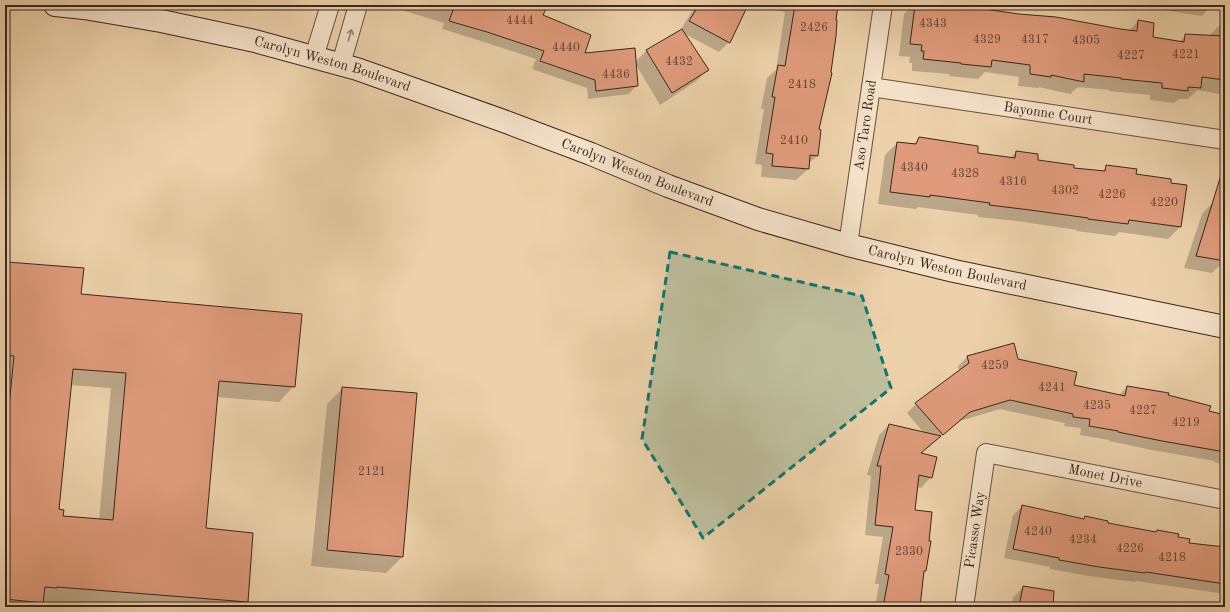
<svg xmlns="http://www.w3.org/2000/svg" width="1230" height="612" font-family="'Old Standard TT',serif">
<style>
.shadow{fill:#0003;fill-rule:evenodd}
.building{fill:#df9b7b;stroke:#3d261b;fill-rule:evenodd}
.lines{fill:none;stroke-linecap:round;stroke-linejoin:round}
.street-casing{stroke:#69513f;stroke-width:20}
.secondary-casing{stroke:#3d261b;stroke-width:24}
.street{stroke:#f3e1c8;stroke-width:18}
.secondary{stroke:#f3e1c8;stroke-width:22}
.oneway{stroke:#988472}
.marked{fill:#0f766e;fill-opacity:0.2;stroke:#0f766e;stroke-width:3;stroke-dasharray:8 5;stroke-linejoin:round}
.labels{text-anchor:middle;dominant-baseline:central;stroke-width:3;stroke-linejoin:round;paint-order:stroke}
.number-label{font-size:12px;fill:#664333}
.street-label{font-size:14px;fill:#3d261b;stroke:#f3e1c8}
</style>
<rect width="100%" height="100%" fill="#ecd1aa"/>
<filter id="stains"><feTurbulence type="fractalNoise" baseFrequency=".005" numOctaves="4"/><feColorMatrix values="0 0 0 0 .2 0 0 0 0 .09 0 0 0 0 .02 0 0 0 .5 -.17"/></filter>
<radialGradient id="worn" r=".72"><stop offset=".6" stop-color="#630" stop-opacity="0"/><stop offset="1" stop-color="#630" stop-opacity=".3"/></radialGradient>
<!-- shadow -->
<g class="shadow">
<path d="M385,5H537L542,16L583,54L635,62L647,50L679,32L696,5H747L729,42L719,52L685,34L708,70L695,82L660,105L635,63L637,85L629,94L588,99L587,88L532,69L536,59L478,40L442,29L444,23Z"/>
<path d="M774,5H838L835,36L818,130L817,156L808,164V169L796,180L761,177L762,165L755,164L764,109H761L767,78L776,70L785,12L774,10Z"/>
<path d="M913,5H962V7L1129,31L1138,21L1152,38L1179,42L1186,35L1209,36L1219,26L1225,27V95L1197,90L1188,99H1179L1174,103L1150,100V95L1109,91L1110,90L1078,87L1070,94L1039,87L1038,88L1018,86L1019,77L985,72L978,79L949,76L950,74L912,71V63H909L910,57L899,56L904,14Z"/>
<path d="M1164,5H1212L1202,16L1163,10Z"/>
<path d="M920,138L977,154L1010,158L1016,152L1037,160L1073,169L1102,172L1107,166L1135,175L1180,227L1168,239L1119,232L1115,236L1076,231L1077,230L1017,221L978,217V215L918,207L916,209L878,204L885,155L897,143L913,145Z"/>
<path d="M1214,201L1225,202V254L1224,261L1212,273L1184,268L1202,214Z"/>
<path d="M7,263L294,386L279,402L216,397L204,529L247,602L242,607H104L43,602L37,607H5V265ZM70,385L111,388L99,520L62,517L58,510Z"/>
<path d="M967,357L1017,360L1073,385L1119,395L1127,387L1167,396L1208,412L1225,416V465L1214,462L1215,461L1152,450L1109,441V440L1080,435L1081,428L1064,426L1065,423L1000,409L960,421L920,454L931,477L921,488L917,487L914,511L925,570L923,572L919,607H875L879,584H875L883,537L865,535L871,476L867,475L879,435L889,425L924,433L907,413L916,404L959,371L958,366Z"/>
<path d="M342,389L415,394L402,557L386,573L311,566L327,404Z"/>
<path d="M1023,506L1082,520L1085,517L1106,523L1155,532L1157,531L1177,538L1188,544L1218,547L1219,545L1225,546V594L1136,581L1135,582L1089,576L1050,569V567L1004,558L1013,515Z"/>
<path d="M1023,587L1052,607H1009L1012,605L1013,598Z"/>
</g>
<!-- building -->
<g class="building">
<path d="M455,5H548L543,15L591,35L585,53L635,48L638,86L596,91L595,80L540,61L544,51L487,32L449,21Z"/>
<path d="M699,5H748L730,43L689,21Z"/>
<path d="M795,5H838L836,20H837L836,36L831,72L832,73L819,129L821,130L818,156L810,155L809,169L772,166L773,154L766,153L775,97H772L778,65L785,66Z"/>
<path d="M915,5H963V6L1019,14L1056,17L1120,29L1137,31L1138,20L1154,23L1153,37L1184,42L1185,34L1225,36V80L1202,77L1201,88L1188,87V91L1162,88V83L1121,79V78L1084,74V82L1051,75V77L1030,74V65L992,60L991,67L961,64V63L923,59L924,51H921L922,45L910,44Z"/>
<path d="M682,29L709,70L672,93L646,50Z"/>
<path d="M919,137L978,146V153L1015,158L1016,151L1038,154V160L1074,165V168L1105,171L1106,165L1137,169L1136,174L1171,179V183L1187,185L1181,227L1129,220L1128,224L1088,219V218L1030,210L989,205L990,203L930,195V197L890,192L897,142L916,144Z"/>
<path d="M1221,175L1225,176V261L1196,256Z"/>
<path d="M7,262L84,268L81,294L302,314L295,387L219,381L206,528L253,533L248,602L57,587V588L45,587L43,603L5,599V446L14,356L5,355V280ZM73,369L126,373L113,520L63,516L64,510L59,509Z"/>
<path d="M1014,343L1018,359L1077,372L1074,385L1125,396L1127,386L1169,393L1168,395L1211,406L1209,411L1225,415V452L1162,441L1118,432V431L1089,426L1090,419L1073,417V414L1010,400L970,412L943,435L915,403L969,363L967,356Z"/>
<path d="M342,387L417,393L403,557L327,550Z"/>
<path d="M889,424L941,436L921,453L937,457L932,478L919,475L915,510L932,512L929,541H931L926,571H924L920,607H883L889,575L885,574L893,527L875,525L881,466H877Z"/>
<path d="M1022,505L1084,519L1085,516L1108,521V523L1156,532L1157,530L1179,534L1178,537L1190,539L1189,543L1225,547V584L1146,572L1145,573L1099,567L1059,560V558L1013,549Z"/>
<path d="M1023,586L1054,591L1053,607H1019Z"/>
</g>
<g class="lines">
<!-- street casing -->
<g class="street-casing">
<g id="street">
<path d="M314,57L330,5"/>
<path d="M341,64L358,5"/>
<path id="s1" d="M871,87L1225,140"/>
<path id="s2" d="M848,245L883,5"/>
<path id="s3" d="M964,607L986,453L1225,500"/>
</g>
</g>
<!-- secondary casing -->
<g class="secondary-casing">
<g id="secondary">
<path id="s4" d="M55,5L84,8L161,21L255,41L357,69L509,123L591,154L668,186L758,219L848,245L954,271L1225,327"/>
</g>
</g>
<!-- street -->
<use href="#street" class="street"/>
<!-- secondary -->
<use href="#secondary" class="secondary"/>
</g>
<!-- one-way arrows -->
<defs><path id="oneway-shaft" d="M-6 0H5M1.5-3L5.5 0L1.5 3" fill="none" stroke-width="1.6" stroke-linecap="round" stroke-linejoin="round"/></defs>
<use class="oneway" href="#oneway-shaft" transform="translate(350 35) rotate(-73)"/>
<!-- marked area -->
<path class="marked" d="M670,252L862,296L891,388L703,538L642,439Z"/>
<g class="labels">
<!-- number labels -->
<g class="number-label">
<text x="520" y="21">4444</text>
<text x="933" y="24">4343</text>
<text x="814" y="28">2426</text>
<text x="987" y="40">4329</text>
<text x="1035" y="40">4317</text>
<text x="1086" y="41">4305</text>
<text x="566" y="48">4440</text>
<text x="1186" y="55">4221</text>
<text x="1131" y="56">4227</text>
<text x="679" y="62">4432</text>
<text x="616" y="75">4436</text>
<text x="802" y="85">2418</text>
<text x="794" y="141">2410</text>
<text x="914" y="168">4340</text>
<text x="965" y="174">4328</text>
<text x="1013" y="182">4316</text>
<text x="1065" y="191">4302</text>
<text x="1112" y="195">4226</text>
<text x="1164" y="203">4220</text>
<text x="995" y="366">4259</text>
<text x="1052" y="388">4241</text>
<text x="1097" y="406">4235</text>
<text x="1143" y="411">4227</text>
<text x="1186" y="423">4219</text>
<text x="372" y="472">2121</text>
<text x="1038" y="532">4240</text>
<text x="1083" y="540">4234</text>
<text x="1130" y="549">4226</text>
<text x="909" y="552">2330</text>
<text x="1172" y="558">4218</text>
</g>
<!-- street labels -->
<g class="street-label">
<text stroke="none"><textPath href="#s4" startOffset="284">Carolyn Weston Boulevard</textPath></text>
<text stroke="none"><textPath href="#s1" startOffset="179">Bayonne Court</textPath></text>
<text stroke="none"><textPath href="#s2" startOffset="121">Aso Taro Road</textPath></text>
<text stroke="none"><textPath href="#s4" startOffset="608">Carolyn Weston Boulevard</textPath></text>
<text stroke="none"><textPath href="#s4" startOffset="933">Carolyn Weston Boulevard</textPath></text>
<text stroke="none"><textPath href="#s3" startOffset="277">Monet Drive</textPath></text>
<text stroke="none"><textPath href="#s3" startOffset="78">Picasso Way</textPath></text>
</g>
</g>
<!-- margin -->
<rect width="1230" height="612" fill="none" stroke="#ecd1aa" stroke-width="20"/>
<rect x="6" y="6" width="1218" height="600" fill="none" stroke="#3d261b" stroke-width="2"/>
<rect x="10" y="10" width="1210" height="592" fill="none" stroke="#3d261b"/>
<rect width="100%" height="100%" filter="url(#stains)"/>
<rect width="100%" height="100%" fill="url(#worn)"/>
</svg>
